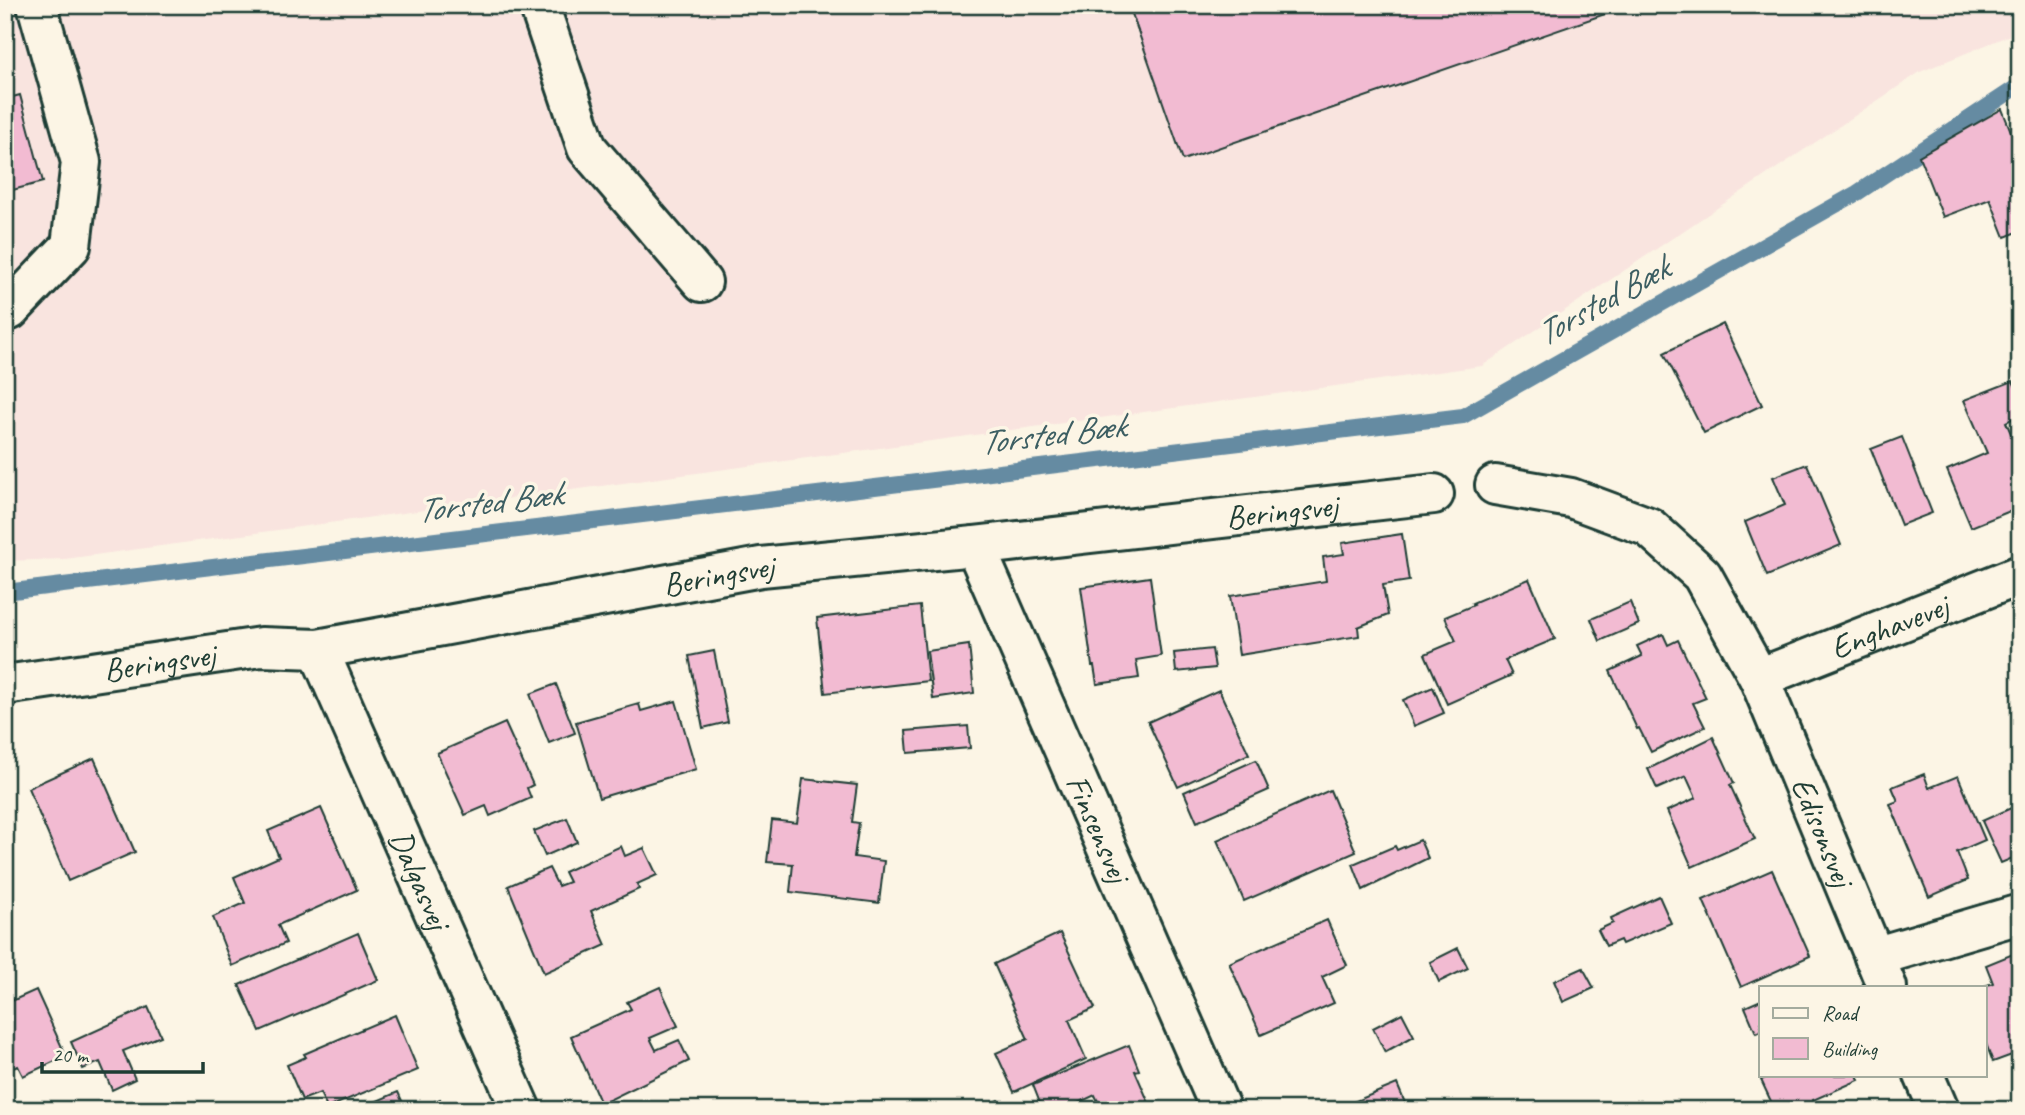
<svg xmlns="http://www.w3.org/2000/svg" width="2025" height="1115" font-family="Caveat,sans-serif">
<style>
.built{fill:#f9e4df}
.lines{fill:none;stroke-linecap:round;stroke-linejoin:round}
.stream{stroke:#658ba2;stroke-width:16}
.building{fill:#f2bbd2;stroke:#1f3d34;stroke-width:2}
.minor-casing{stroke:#1f3d34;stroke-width:44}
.minor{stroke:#fcf5e5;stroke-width:38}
.labels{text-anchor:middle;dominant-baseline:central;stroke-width:7;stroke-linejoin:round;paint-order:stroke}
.street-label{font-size:33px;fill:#1f3d34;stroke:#fcf5e5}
.water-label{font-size:35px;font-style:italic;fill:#3c5e62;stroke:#fcf5e5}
</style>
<rect width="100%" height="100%" fill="#fcf5e5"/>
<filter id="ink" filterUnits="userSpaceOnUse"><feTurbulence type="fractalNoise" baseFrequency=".0143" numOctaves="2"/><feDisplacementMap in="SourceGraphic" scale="14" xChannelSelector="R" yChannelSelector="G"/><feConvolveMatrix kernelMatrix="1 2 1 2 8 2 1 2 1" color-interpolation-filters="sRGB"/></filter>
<g filter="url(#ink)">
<!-- built -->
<path class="built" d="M5,5H2020V31L1920,72L1482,366L65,559L5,561Z"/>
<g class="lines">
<!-- stream -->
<path class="stream" d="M5,592L1463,416L1857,193L2020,85"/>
</g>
<!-- building -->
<g class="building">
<path d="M1129,5H1631L1183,160Z"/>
<path d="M20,95L43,182L5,192V99Z"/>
<path d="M2002,109L2020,154V231L2005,237L1990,199L1943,217L1919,156Z"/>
<path d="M1723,324L1762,405L1704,433L1664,353Z"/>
<path d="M2013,381L2020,396V415L2006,422L2020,454V507L1971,527L1947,470L1987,453L1964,400Z"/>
<path d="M1902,437L1932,513L1901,525L1871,449Z"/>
<path d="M1807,464L1841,545L1767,576L1745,522L1785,505L1773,477Z"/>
<path d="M1402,534L1409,581L1383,585L1388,615L1358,627L1359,636L1239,655L1230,596L1326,581L1323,557L1344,554L1342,543Z"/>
<path d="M1150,577L1161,656L1136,660L1139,678L1097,684L1094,666H1092L1081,587Z"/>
<path d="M1529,579L1555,639L1505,660L1512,675L1447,704L1425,654L1456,641L1445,617L1474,605L1472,603Z"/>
<path d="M1630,602L1639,624L1600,641L1591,619Z"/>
<path d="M920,606L928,681L825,693L817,618Z"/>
<path d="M1663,634L1668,645L1678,640L1706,698L1693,703L1705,727L1651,752L1639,728L1637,729L1610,671L1642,656L1637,646Z"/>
<path d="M969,645L974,693L933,699L927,651Z"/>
<path d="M1212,649L1215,668L1176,672L1174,653Z"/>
<path d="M714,651L728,722L703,728L689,656Z"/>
<path d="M556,684L575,733L549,743L530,694Z"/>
<path d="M1433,687L1444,713L1414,726L1403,700Z"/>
<path d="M1219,690L1249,754L1178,787L1148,722Z"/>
<path d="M676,701L696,769L599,798L576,722L639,704L641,711Z"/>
<path d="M505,723L533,785L527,788L531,798L490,816L486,806L465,815L437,753Z"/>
<path d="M968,726L970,748L908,753L906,731Z"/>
<path d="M1713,737L1734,783L1730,785L1755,839L1692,867L1667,811L1696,798L1686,776L1657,789L1648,769Z"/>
<path d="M94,758L135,852L68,881L28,788Z"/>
<path d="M1256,760L1269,790L1197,822L1184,792Z"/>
<path d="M1924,774L1929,788L1958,776L1985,840L1957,852L1968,880L1929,897L1890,804L1898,801L1892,787Z"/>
<path d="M803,779L857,785L852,822L859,823L854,857L884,861L879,903L790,892L793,864L767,862L772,820L797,823Z"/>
<path d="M1330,790L1356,852L1244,901L1217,840Z"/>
<path d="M321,808L357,890L278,925L286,943L232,966L213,917L245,903L234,877L279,857L268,831Z"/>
<path d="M2011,808L2020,828V855L2001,863L1982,821Z"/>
<path d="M567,818L577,842L545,856L534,831Z"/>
<path d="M1420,840L1428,858L1363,890L1353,864L1395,846L1397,850Z"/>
<path d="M621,846L625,856L644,848L657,875L637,884L639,889L591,911L606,945L544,973L508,886L549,868L558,886L569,882L564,872Z"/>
<path d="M1772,870L1810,956L1741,987L1703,900Z"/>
<path d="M1659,896L1671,923L1622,944L1620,940L1606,946L1598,930L1613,923L1611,918Z"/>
<path d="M1327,920L1347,965L1322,977L1334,1003L1261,1035L1229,963Z"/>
<path d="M358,933L378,980L260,1031L239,985Z"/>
<path d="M1060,933L1095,1008L1069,1020L1086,1059L1014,1092L996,1053L1028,1039L994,964Z"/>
<path d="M1458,948L1468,968L1439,982L1430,962Z"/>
<path d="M2013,954L2020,972V1052L1993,1062L1985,1041V987H1982L1993,983L1986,965Z"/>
<path d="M1583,968L1594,988L1563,1002L1554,981Z"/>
<path d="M660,987L678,1026L650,1038L656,1050L679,1040L689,1061L601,1104L571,1036L631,1009L627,1002Z"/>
<path d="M36,990L66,1056L23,1076L18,1066L5,1071V1004Z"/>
<path d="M1761,1000V1031L1756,1033L1745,1007Z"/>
<path d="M148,1007L161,1036L123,1051L135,1079L112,1090L100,1062L83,1069L71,1042Z"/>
<path d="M1402,1013L1414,1036L1385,1052L1373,1028Z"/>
<path d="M395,1015L418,1070L327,1108L320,1093L302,1100L287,1065L306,1057L304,1054Z"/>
<path d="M1129,1045L1139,1070L1135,1071L1152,1110H1102L1095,1095L1063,1110H1025L1040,1103L1033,1085Z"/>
<path d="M1772,1075H1857L1859,1080L1813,1100L1817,1110H1775L1761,1080Z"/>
<path d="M1397,1084L1408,1110H1334Z"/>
<path d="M398,1092L406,1110H356Z"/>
<path d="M440,1099L445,1110H415Z"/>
<path d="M998,1100L1003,1110H977Z"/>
</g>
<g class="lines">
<!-- minor casing -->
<g class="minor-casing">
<g id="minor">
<path d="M539,5L587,148L702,282"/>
<path d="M5,311L10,310L71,246L81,162L37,5"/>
<path id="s1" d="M1495,485L1571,498L1649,527L1702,575L1759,678L1887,987"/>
<path id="s2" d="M975,546L1221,1110"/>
<path id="s3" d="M318,649L521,1110"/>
<path id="s4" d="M1759,678L2020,575"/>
<path id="s5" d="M5,685L261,647L318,649L761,567L975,546L1434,494"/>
<path d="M1874,957L2020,914"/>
<path d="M1924,1075L1939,1110"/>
</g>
</g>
<!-- minor -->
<use href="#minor" class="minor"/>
</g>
</g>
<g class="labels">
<!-- street labels -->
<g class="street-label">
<text stroke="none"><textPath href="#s5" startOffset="1290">Beringsvej</textPath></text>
<text stroke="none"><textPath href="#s5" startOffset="723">Beringsvej</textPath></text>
<text stroke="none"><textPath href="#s4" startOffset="140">Enghavevej</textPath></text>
<text stroke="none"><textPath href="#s5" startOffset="156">Beringsvej</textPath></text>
<text stroke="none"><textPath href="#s2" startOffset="308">Finsensvej</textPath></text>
<text stroke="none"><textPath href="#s1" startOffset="516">Edisonsvej</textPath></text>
<text stroke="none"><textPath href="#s3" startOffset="252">Dalgasvej</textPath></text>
</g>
<!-- water labels -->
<g class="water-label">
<text transform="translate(1602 301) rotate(-29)">Torsted Bæk</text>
<text transform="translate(1052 434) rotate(-7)">Torsted Bæk</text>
<text transform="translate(489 502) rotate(-7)">Torsted Bæk</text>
</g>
</g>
<!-- margin -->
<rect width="2025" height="1115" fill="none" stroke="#fcf5e5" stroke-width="28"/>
<rect x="14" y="14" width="1997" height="1087" fill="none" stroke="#1f3d34" stroke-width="2.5" filter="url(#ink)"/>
<!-- legend -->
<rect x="1759" y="986" width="228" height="91" fill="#fcf5e5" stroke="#a4ab9e" stroke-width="2"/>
<rect x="1773" y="1008" width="35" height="10" fill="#fcf5e5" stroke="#a4ab9e" stroke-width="2"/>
<text x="1822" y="1020" font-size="21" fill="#1f3d34">Road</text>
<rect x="1773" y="1038" width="35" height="21" fill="#f2bbd2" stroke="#a4ab9e" stroke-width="2"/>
<text x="1822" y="1056" font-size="21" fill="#1f3d34">Building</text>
<!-- scale -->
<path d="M42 1062v10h161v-10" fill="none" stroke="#1f3d34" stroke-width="3.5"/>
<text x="52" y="1062" font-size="21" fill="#1f3d34" stroke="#fcf5e5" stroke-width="5" paint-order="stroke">20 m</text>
</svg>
